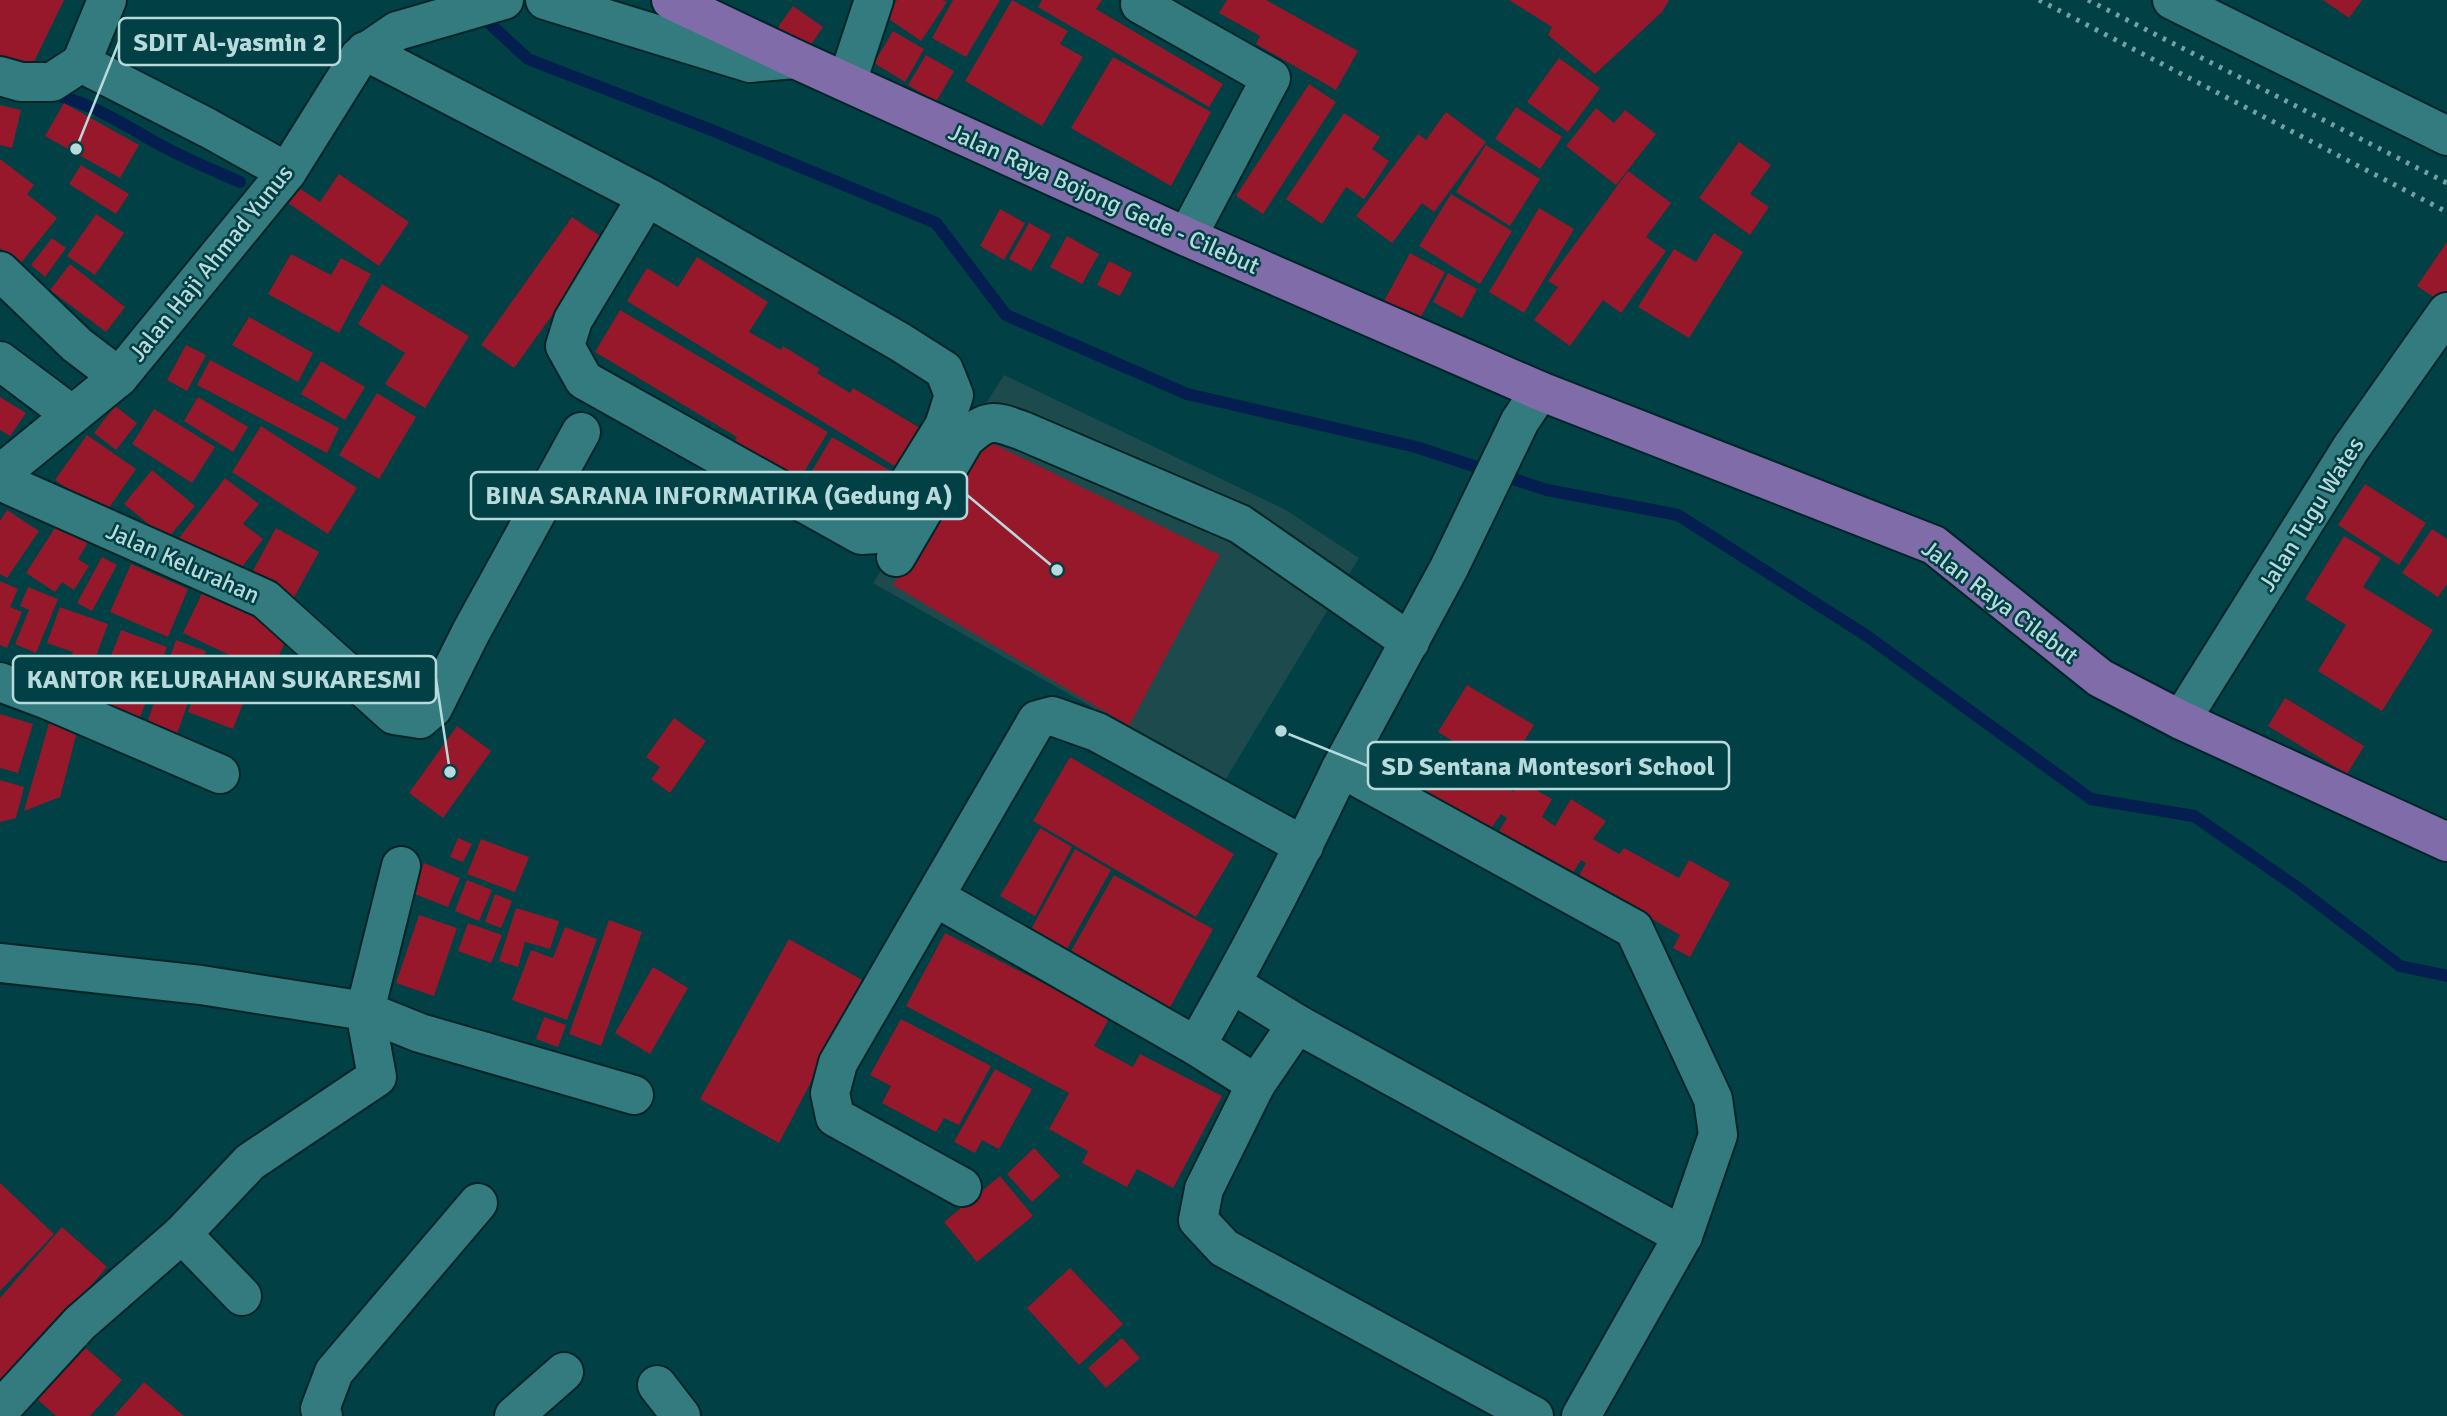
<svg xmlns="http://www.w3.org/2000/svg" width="2447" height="1416" font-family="Signika,sans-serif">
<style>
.built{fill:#1d4a4d}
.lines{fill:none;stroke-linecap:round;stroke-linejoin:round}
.stream{stroke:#031e4f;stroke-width:12}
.building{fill:#97182a}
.minor-casing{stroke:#002527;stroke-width:42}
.major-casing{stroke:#002527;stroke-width:42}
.minor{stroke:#337b7f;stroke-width:38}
.major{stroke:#806ca9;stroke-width:38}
.rail{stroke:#74a1a3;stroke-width:5;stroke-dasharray:3.5 7;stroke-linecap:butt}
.labels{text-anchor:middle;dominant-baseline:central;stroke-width:5;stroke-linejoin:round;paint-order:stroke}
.street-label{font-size:24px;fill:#b9dadc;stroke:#014044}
.leader{fill:none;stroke:#b9dadc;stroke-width:2.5}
.callout-dot{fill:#b9dadc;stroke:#014044;stroke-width:2.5}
.callout{fill:#014044;stroke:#b9dadc;stroke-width:2.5}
.callout-label{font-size:26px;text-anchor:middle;font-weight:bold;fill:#b9dadc}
</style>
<rect width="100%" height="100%" fill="#014044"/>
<!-- built -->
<path class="built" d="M1004,375L1286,510L1359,558L1224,782L873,583Z"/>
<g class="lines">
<!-- stream -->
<g class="stream">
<path d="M478,13L528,59L709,129L936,223L1006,315L1187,394L1416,447L1547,490L1678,515L1867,636L2091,799L2194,816L2298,888L2400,966L2447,976"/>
<path d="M49,94C91,101 128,128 166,148C190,161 216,171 240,182"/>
</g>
</g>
<!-- building -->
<g class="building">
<path d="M0,0H64L28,74L0,60Z"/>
<path d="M897,0H943L947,2L921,41L886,17Z"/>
<path d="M953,0H1000L966,57L932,38Z"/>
<path d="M1012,0L1068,31L1060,44L1083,57L1042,126L965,81Z"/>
<path d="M1042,0H1102L1096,9L1223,84L1209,107L1038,7Z"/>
<path d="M1227,0H1266L1358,51L1336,90L1256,44L1260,36L1219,13Z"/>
<path d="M1509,0H1669L1662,12L1595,74L1548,35L1552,27Z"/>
<path d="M2323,0H2362L2349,18Z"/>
<path d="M793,6L823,27L806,52L776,30Z"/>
<path d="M893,31L924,49L905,82L874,63Z"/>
<path d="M926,55L954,71L936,102L908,85Z"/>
<path d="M1113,57L1211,112L1171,186L1071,128Z"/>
<path d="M1559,58L1600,88L1568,132L1527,102Z"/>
<path d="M1309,84L1336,102L1263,214L1236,196Z"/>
<path d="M64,103L139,145L120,178L45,136Z"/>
<path d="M0,105L21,110L12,148L0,145Z"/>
<path d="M1516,107L1562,137L1540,169L1495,139Z"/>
<path d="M1596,108L1614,123L1625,110L1656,134L1616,185L1566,146Z"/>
<path d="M1446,112L1486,142L1434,212L1422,203L1392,243L1356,216L1418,134L1426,140Z"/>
<path d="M1344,113L1380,137L1372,149L1389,161L1364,199L1346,187L1322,224L1286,199Z"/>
<path d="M1739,142L1771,165L1750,194L1769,207L1750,235L1699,198Z"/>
<path d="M1486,145L1540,179L1510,226L1456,192Z"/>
<path d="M0,159L34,185L27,194L57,218L20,264L0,248Z"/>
<path d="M81,165L129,194L116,214L69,184Z"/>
<path d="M1628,171L1671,203L1646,237L1666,251L1621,313L1603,300L1570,346L1534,320L1558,287L1548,281Z"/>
<path d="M339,174L409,222L379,266L288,203L299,188L320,202Z"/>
<path d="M1451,194L1512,231L1480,284L1419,246Z"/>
<path d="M1539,208L1574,229L1524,313L1489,292Z"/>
<path d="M1000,209L1025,223L1004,260L980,246Z"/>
<path d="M96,214L124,233L95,275L67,256Z"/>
<path d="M572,217L606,240L514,368L481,345Z"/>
<path d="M1029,223L1051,235L1031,271L1009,259Z"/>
<path d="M1714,233L1743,252L1689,338L1638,307L1674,249L1696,262Z"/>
<path d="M1067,236L1099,254L1082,284L1050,267Z"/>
<path d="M52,238L66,248L45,277L31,265Z"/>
<path d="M2447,242V299L2444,304L2417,286Z"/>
<path d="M1410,253L1445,272L1418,322L1383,303Z"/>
<path d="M291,254L331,275L341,258L371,274L339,333L268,294Z"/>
<path d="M697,257L768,302L749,332L781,350L783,346L820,369L817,373L850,393L853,388L925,431L901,470L627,301L647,268L678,287Z"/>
<path d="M1109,261L1132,273L1120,296L1097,285Z"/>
<path d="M70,264L125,307L106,332L50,290Z"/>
<path d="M1448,273L1477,289L1462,318L1433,302Z"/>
<path d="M382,284L469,336L425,408L385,384L405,353L358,324Z"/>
<path d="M620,310L828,432L799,480L730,450L737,437L595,352Z"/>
<path d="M249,317L313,353L298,382L232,345Z"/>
<path d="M186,345L206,355L187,391L167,380Z"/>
<path d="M210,360L339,428L327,453L197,385Z"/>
<path d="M321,361L365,387L345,420L301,394Z"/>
<path d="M377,393L416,417L379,479L339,455Z"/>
<path d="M0,397L26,413L10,436L0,430Z"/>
<path d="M198,397L248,427L233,452L184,421Z"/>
<path d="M115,406L137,423L116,450L94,433Z"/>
<path d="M154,409L215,447L192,483L132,444Z"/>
<path d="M261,426L357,488L328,534L232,472Z"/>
<path d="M87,435L136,469L104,515L55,480Z"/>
<path d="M832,437L896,474L873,514L809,476Z"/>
<path d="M982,438L1220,555L1129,726L893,585Z"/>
<path d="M152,470L195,506L167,539L124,504Z"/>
<path d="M225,478L259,504L243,524L263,539L233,579L179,538Z"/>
<path d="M2365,484L2426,523L2399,565L2338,525Z"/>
<path d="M7,510L39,531L7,578L0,574V521Z"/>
<path d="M58,523L88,542L78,559L89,566L74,590L62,582L55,592L26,573Z"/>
<path d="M276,528L319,552L292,601L249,578Z"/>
<path d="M2432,529L2447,539V584L2438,597L2402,573Z"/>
<path d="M2344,536L2381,558L2363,587L2433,630L2382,711L2318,671L2346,625L2305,599Z"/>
<path d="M102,557L117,565L92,611L77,603Z"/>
<path d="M131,564L188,589L168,637L110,612Z"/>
<path d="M0,581L18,589L10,607L22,612L7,648L0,645Z"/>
<path d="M28,587L58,599L36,653L15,644L29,610L20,606Z"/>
<path d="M204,589L291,630L270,674L183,633Z"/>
<path d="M60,607L108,624L88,678L66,670L73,652L47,643Z"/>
<path d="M121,630L167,647L140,717L94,700Z"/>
<path d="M176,640L206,651L177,734L147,723Z"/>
<path d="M210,655L255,672L233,729L188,712Z"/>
<path d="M1467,685L1534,725L1505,773L1438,732Z"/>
<path d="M2285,698L2364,746L2347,774L2268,726Z"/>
<path d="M0,714L33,724L18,773L0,768Z"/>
<path d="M51,716L79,724L60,797L24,811Z"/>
<path d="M674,718L706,741L670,793L651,779L660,767L646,757Z"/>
<path d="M457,726L491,751L443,818L409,793Z"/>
<path d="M1435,747L1514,792L1520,781L1552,799L1542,817L1555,826L1571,799L1606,821L1593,839L1619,854L1624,848L1679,878L1689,860L1730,883L1690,957L1673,948L1680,935L1619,900L1576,881L1586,863L1581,860L1569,879L1498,833L1507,818L1501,814L1490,830L1412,786Z"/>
<path d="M1070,757L1234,854L1196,917L1033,821Z"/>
<path d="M0,780L24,787L16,818L0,822Z"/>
<path d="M1040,828L1072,847L1035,916L1000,896Z"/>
<path d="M458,838L472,844L463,862L450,857Z"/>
<path d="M481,839L529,857L515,892L467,874Z"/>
<path d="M1075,849L1111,870L1064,954L1029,933Z"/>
<path d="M424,863L460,878L448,907L412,893Z"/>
<path d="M1114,875L1213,929L1169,1009L1070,953Z"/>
<path d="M467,880L492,890L479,921L455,911Z"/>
<path d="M495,894L512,901L501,928L485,922Z"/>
<path d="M516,908L559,921L550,949L525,942L518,967L499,961Z"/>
<path d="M419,915L457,928L434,996L396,983Z"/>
<path d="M609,920L642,932L601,1046L569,1034Z"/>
<path d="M468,923L502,935L491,963L458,951Z"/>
<path d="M565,927L597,939L567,1020L512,1000L531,950L553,958Z"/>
<path d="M945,933L1110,1017L1094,1046L1133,1067L1140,1054L1222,1096L1173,1188L1137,1169L1127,1187L1082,1163L1088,1151L1049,1129L1069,1093L906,1006Z"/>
<path d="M789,939L864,981L779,1143L700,1099Z"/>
<path d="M653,967L688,988L650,1054L615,1033Z"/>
<path d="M544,1017L566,1025L558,1047L536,1039Z"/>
<path d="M901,1019L991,1066L959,1125L944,1118L936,1132L882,1103L891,1086L870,1075Z"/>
<path d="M995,1069L1032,1089L999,1149L982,1140L975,1153L954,1142Z"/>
<path d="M1034,1148L1060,1176L1032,1202L1007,1174Z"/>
<path d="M1000,1176L1033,1216L977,1262L944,1222Z"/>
<path d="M0,1183L54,1234L0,1291Z"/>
<path d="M62,1227L107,1267L0,1390V1298Z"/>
<path d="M1070,1268L1123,1324L1079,1365L1027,1308Z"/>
<path d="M72,1336L122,1380L90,1416H56L25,1388Z"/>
<path d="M1122,1338L1140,1358L1106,1388L1088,1368Z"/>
<path d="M144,1382L184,1416H114Z"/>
</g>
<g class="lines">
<!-- minor casing -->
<g class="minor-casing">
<g id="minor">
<path d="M545,0L750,63L795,59"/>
<path d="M2172,0L2447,136"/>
<path d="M1140,4L1271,78L1187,237"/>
<path d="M365,51L647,197L900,342L944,370L954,395L944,426L877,534L861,535L584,380L565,346L573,320L647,197"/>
<path d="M81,63L208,128L287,172"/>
<path d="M0,76L21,82H52L81,63L107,0"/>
<path d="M847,82L874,0"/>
<path d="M0,271L77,345L119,377"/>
<path d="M0,361L72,415"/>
<path d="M1540,391L1520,421L1449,568L1341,768L1634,929L1713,1099L1718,1135L1683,1236L1581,1416"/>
<path d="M0,474L119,377L287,172L359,57L397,31L504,0"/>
<path d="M0,481L265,599L394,715L420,719L433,708L471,632L581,432"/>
<path d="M896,557L965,439C989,417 995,421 1023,431L1240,524L1410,642"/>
<path d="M0,682L48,700L220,774"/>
<path d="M2181,720L2351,448L2447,312"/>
<path d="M1341,768C1296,863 1248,956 1196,1046L1256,1084L1204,1189L1198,1220L1224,1248L1534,1416"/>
<path d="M401,866L365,1011L420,1033L634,1095"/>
<path d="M935,897L1196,1046"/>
<path d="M0,963L201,985L365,1011L377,1077L250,1162L182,1234L80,1323L0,1410"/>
<path d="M1232,984L1297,1024L1683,1236"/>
<path d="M1256,1084L1297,1024"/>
<path d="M962,1187L835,1117L830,1093L838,1063L1037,720L1052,716L1097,732L1304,846"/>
<path d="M182,1234L242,1296"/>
<path d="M657,1385L681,1416"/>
<path d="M323,1416L320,1409L334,1372L478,1203"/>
<path d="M514,1416L564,1372"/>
</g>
</g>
<!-- major casing -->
<g class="major-casing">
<path id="major" d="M671,0L795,59L1187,237L1540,391L1934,545L2100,678L2181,720L2447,842"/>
</g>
<!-- minor -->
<use href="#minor" class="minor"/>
<!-- major -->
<use href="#major" class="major"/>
<!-- rail -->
<g class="rail">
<path d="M2039,0L2447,212"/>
<path d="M2088,0L2447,183"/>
</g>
</g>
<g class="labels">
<!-- street labels -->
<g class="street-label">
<text transform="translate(1104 199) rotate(24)">Jalan Raya Bojong Gede - Cilebut</text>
<text transform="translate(211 263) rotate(-51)">Jalan Haji Ahmad Yunus</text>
<text transform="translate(2311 514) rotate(-58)">Jalan Tugu Wates</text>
<text transform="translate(183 563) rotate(24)">Jalan Kelurahan</text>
<text transform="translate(2000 602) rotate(37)">Jalan Raya Cilebut</text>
</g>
</g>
<!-- callouts -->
<path class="leader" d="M76 149L119 42M1057 570L967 495M450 772L436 679M1281 731L1368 766"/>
<g class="callout-dot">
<circle cx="76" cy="149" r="7"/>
<circle cx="1057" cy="570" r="7"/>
<circle cx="450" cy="772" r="7"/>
<circle cx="1281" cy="731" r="7"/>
</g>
<g class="callout">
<rect x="119" y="18" width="221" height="47" rx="7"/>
<rect x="471" y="472" width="496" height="47" rx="7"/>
<rect x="13" y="656" width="423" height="47" rx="7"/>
<rect x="1368" y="742" width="361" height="47" rx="7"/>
</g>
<g class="callout-label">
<text x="230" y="51">SDIT Al-yasmin 2</text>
<text x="719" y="504">BINA SARANA INFORMATIKA (Gedung A)</text>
<text x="224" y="688">KANTOR KELURAHAN SUKARESMI</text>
<text x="1548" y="775">SD Sentana Montesori School</text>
</g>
</svg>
